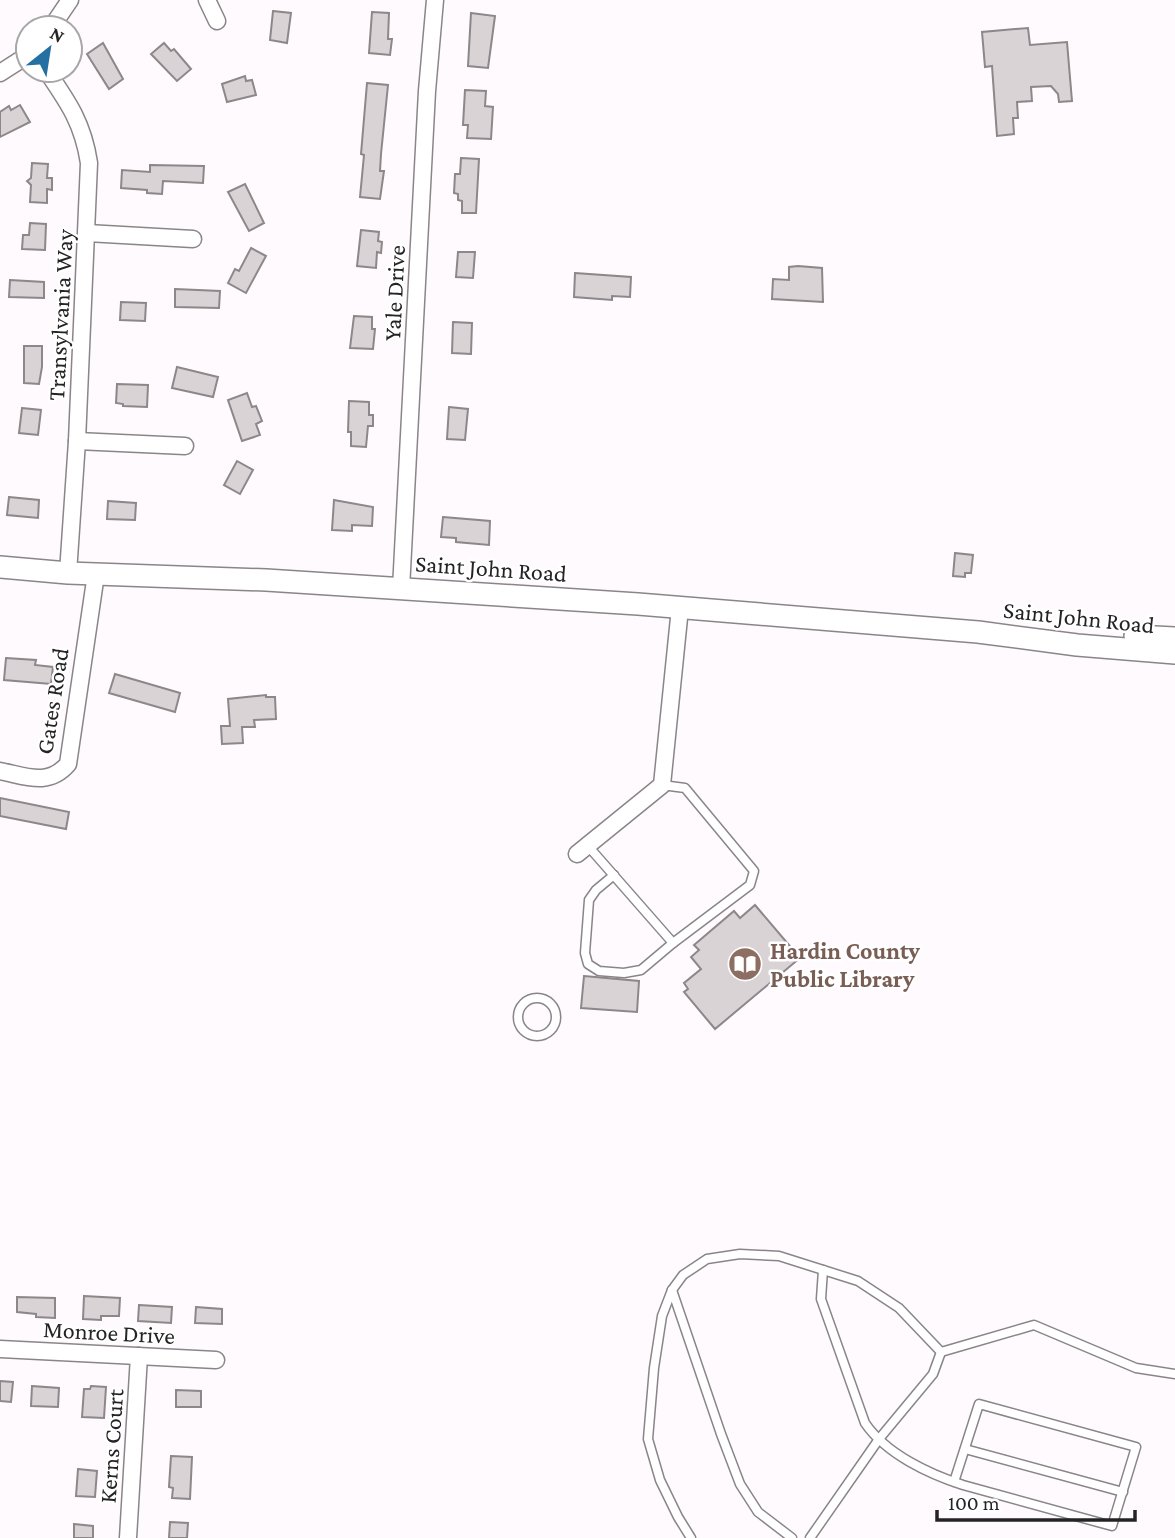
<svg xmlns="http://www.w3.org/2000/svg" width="1175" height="1538" font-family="'Crimson Pro',serif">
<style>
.building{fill:#d9d3d6;stroke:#8d878a;stroke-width:2}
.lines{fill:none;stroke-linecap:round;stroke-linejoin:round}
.lane-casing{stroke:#8a8589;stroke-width:11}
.street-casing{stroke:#8a8589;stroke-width:19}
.secondary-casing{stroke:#8a8589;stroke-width:24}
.lane{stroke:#fff;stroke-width:8}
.street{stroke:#fff;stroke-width:16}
.secondary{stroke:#fff;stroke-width:21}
.labels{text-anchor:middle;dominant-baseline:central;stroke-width:5;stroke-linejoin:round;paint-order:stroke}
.street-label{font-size:24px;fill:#252425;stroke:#fff}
.education-label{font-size:24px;font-weight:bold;fill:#785e54;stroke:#fff;text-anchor:start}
</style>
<rect width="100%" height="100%" fill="#fffafe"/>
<!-- building -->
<g class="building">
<path d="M273,11L291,13L287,43L270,40Z"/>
<path d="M372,12L389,13L388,39H392L390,55L369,53Z"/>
<path d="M471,13L495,16L488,68L468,66Z"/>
<path d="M1028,28L1030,45L1067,42L1072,101L1059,102L1058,94L1051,86L1031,87L1032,101L1017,102L1018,118H1013L1014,134L997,136L992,66L985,67L982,32Z"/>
<path d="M103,43L123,79L109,89L87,54Z"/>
<path d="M164,43L171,51L174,49L191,69L177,81L151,54Z"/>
<path d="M245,76L246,81L252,80L256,95L227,102L222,84Z"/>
<path d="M367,83L388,85L381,154L380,171H384L380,199L360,197L364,155L361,154Z"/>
<path d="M465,90L486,91L485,106L493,107L491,139L467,138L468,125H463Z"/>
<path d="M20,105L30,122L0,137V112L9,106L11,110Z"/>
<path d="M461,158L479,159L476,213H462V201L458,200V194L454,193L455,174H460Z"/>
<path d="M32,163L48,164L47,178H52V190L47,189V203L30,202L31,185L27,181L31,178Z"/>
<path d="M150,165L204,166L203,183L163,181L162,194L147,193V190L121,188L122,170L150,172Z"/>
<path d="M245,184L264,223L249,231L228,192Z"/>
<path d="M30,223L46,224L45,250L22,249L23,235H29Z"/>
<path d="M361,230L379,232L378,241L382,242L381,253L377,252L376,268L357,266Z"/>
<path d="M251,248L266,256L246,293L228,283L235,269L239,271Z"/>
<path d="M458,252H475L473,278L456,277Z"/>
<path d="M798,266L822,268L823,302L772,299L773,279L789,280V267Z"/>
<path d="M575,273L631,277L630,297L612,296V300L574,297Z"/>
<path d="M10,280L44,282V298L9,297Z"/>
<path d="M175,289L220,291L219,308L175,307Z"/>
<path d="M121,302L146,303L145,321L120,320Z"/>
<path d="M354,316L372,317V329H375L373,349L350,348Z"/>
<path d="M453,322L472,323L471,354L452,353Z"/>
<path d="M24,346H42V367L39,384L24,383Z"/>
<path d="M177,367L218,377L213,397L172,388Z"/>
<path d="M117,384L148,385L147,407L123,406V404L116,403Z"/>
<path d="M247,393L252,407L256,406L262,421L256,424L260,435L242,441L228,400Z"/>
<path d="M349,401L369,402V415H373V426H368L366,447L351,446V432H348Z"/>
<path d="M449,407L468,409L465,440L447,439Z"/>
<path d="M22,408L41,410L38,435L19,433Z"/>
<path d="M237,461L253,470L240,494L224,485Z"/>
<path d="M9,497L39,500L38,518L7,515Z"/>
<path d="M334,500L373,507L372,526L352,525V531L332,530Z"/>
<path d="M108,501L136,503L135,520L107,519Z"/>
<path d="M443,517L490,521L489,545L456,542V538L441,537Z"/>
<path d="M955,553L973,555L971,573H965V577L953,576Z"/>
<path d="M6,658L36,660L35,665L53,667L51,684L4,680Z"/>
<path d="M115,674L180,693L175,712L109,693Z"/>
<path d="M266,695V697H275L276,719L254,720L255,727H242L243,743L222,744L221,726H230L228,699Z"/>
<path d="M0,798L69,812L66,829L0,816Z"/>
<path d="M755,905L800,958L715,1029L684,992L688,989L684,983L701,969L691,957L699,950L694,945L734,911L740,918Z"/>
<path d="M584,976L639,981L637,1012L581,1008Z"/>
<path d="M84,1296L120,1298L119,1316H101V1320L83,1319Z"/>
<path d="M17,1297L55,1298V1318L36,1317V1314L17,1312Z"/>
<path d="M139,1305L172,1307L171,1323L138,1321Z"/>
<path d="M196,1307L222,1309V1324L195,1323Z"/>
<path d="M0,1381L13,1382L11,1402L0,1401Z"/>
<path d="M32,1386L59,1388L58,1407L31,1406Z"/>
<path d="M91,1386L106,1387L104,1418L82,1417L84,1389H90Z"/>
<path d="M176,1390L201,1391V1407H176Z"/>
<path d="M171,1456L192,1457L190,1499L172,1498L173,1488L169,1487Z"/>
<path d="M78,1469L97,1471L95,1497L76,1496Z"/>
<path d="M170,1522L188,1523L187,1538H169Z"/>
<path d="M74,1524L93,1526V1538H74Z"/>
</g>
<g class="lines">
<!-- lane casing -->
<g class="lane-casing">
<g id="lane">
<path d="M588,846L673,943L750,885L754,871L685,788L662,785"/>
<path d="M614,875L596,890L589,900L585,953L588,964L599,971L624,973L641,970L673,943"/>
<circle cx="537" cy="1017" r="19"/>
<path d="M823,1270L821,1299L865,1423C886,1454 929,1474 963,1485L1112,1526L1136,1447L979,1404L954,1482"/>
<path d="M672,1290L721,1434L740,1484L758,1512L792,1538"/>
<path d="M941,1352L1034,1325L1136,1368L1175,1374"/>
<path d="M965,1449L1123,1492"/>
<path d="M691,1538L678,1517L660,1480L648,1439L654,1368L662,1316L672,1290L683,1275L707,1259L740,1254L779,1256L858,1281L899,1308L941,1352"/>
<path d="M810,1538L879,1439L933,1374L941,1352"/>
</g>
</g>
<!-- street casing -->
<g class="street-casing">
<g id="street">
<path d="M207,0L217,21"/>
<path d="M51,28L70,0"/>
<path d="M46,70C68,102 83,123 89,163L77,441L68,573"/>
<path d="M0,73L28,55"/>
<path d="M87,233L193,239"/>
<path d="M77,441L185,446"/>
<path d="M401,589L427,91L435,0"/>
<path d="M0,771C26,776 48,787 68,764L96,574"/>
<path d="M577,854L662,785L680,608"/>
<path d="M0,1349L216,1360"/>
<path d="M128,1538L139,1356"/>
</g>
</g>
<!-- secondary casing -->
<g class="secondary-casing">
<g id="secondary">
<path d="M0,567L68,573L266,580L638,604L978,632L1077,645L1175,653"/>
<path d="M1135,636L1175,638"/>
</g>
</g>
<!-- lane -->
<use href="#lane" class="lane"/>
<!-- street -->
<use href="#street" class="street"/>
<!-- secondary -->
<use href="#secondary" class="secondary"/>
</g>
<!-- icons -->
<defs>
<g id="library-disc" transform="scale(1.75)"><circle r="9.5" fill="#8d6e63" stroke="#fff"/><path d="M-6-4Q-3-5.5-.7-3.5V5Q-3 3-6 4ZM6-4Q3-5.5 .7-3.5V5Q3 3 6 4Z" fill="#fff"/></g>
</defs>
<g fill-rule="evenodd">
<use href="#library-disc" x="745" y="964"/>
</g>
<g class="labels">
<!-- street labels -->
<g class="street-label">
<text transform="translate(394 293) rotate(-87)">Yale Drive</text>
<text transform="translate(60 315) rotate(-87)">Transylvania Way</text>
<text transform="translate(491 568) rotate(4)">Saint John Road</text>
<text transform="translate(1079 617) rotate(6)">Saint John Road</text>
<text transform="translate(52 701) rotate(-81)">Gates Road</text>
<text transform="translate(109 1332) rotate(3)">Monroe Drive</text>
<text transform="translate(111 1446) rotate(-86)">Kerns Court</text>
</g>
<!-- education labels -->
<g class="education-label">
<text x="770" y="950">Hardin County<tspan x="770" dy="28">Public Library</tspan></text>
</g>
</g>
<!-- north arrow -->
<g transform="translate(49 49) rotate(30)"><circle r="33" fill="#ffffff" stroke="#a8a7a8" stroke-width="2"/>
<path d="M0-5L12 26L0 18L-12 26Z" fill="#2570a3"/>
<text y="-10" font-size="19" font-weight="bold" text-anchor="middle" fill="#252425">N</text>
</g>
<!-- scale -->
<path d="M937 1510v10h198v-10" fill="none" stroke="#252425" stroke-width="3.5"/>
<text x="948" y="1510" font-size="21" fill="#252425" stroke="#ffffff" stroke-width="5" paint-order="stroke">100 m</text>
</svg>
